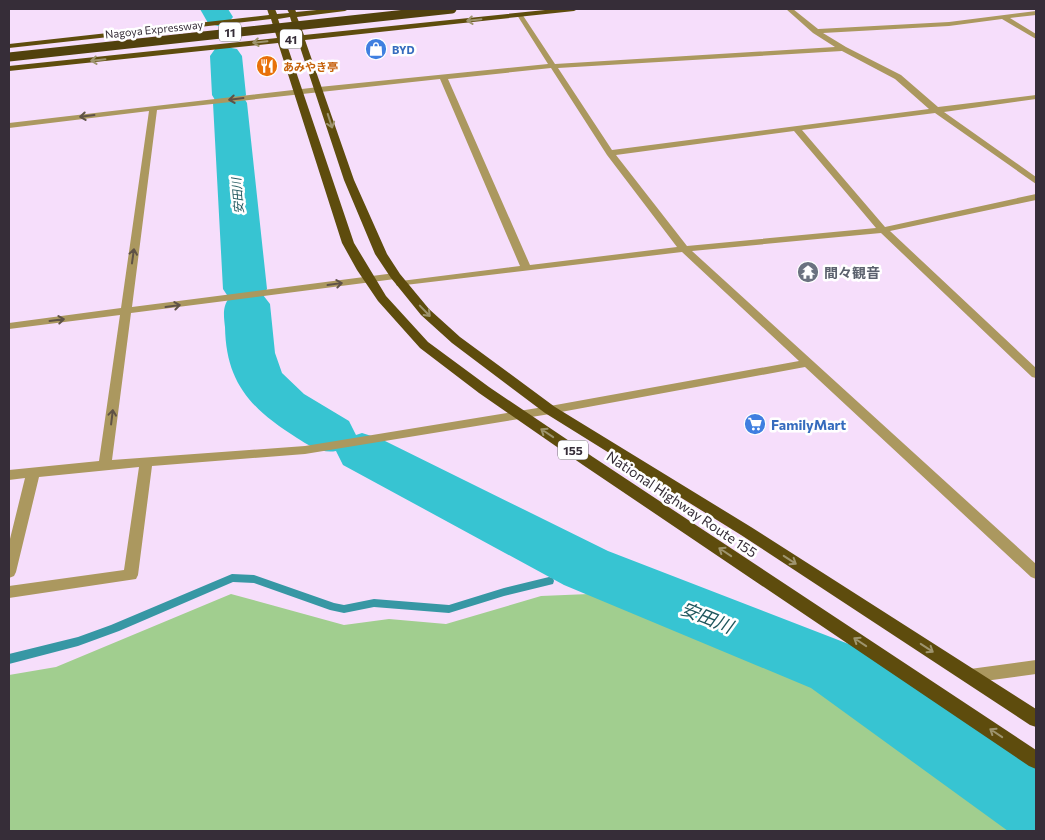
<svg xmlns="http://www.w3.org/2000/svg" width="1045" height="840" font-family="Commissioner,'Noto Sans JP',sans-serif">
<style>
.green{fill:#a1ce8f}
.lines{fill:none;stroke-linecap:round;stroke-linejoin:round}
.stream{fill:#3797a4;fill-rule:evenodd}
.river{fill:#37c4d2;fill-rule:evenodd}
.minor{fill:#ab985f;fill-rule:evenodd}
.trunk{fill:#5e4c0d;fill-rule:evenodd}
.motorway-bridge{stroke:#51410d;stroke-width:9}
.oneway{stroke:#9e946e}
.oneway2{stroke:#5f5246}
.labels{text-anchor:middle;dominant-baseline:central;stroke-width:5;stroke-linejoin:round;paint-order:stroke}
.far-street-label{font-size:11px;fill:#362d38;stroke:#fff}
.far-shop-label{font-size:11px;font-weight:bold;fill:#366cbe;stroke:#fff;text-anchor:start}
.far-food-label{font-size:11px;font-weight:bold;fill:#c56008;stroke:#fff;text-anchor:start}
.shield{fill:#fff;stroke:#726c74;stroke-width:1}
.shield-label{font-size:12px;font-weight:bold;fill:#362d38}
.far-water-label{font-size:12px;font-style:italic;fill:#1f575d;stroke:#fff}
.worship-label{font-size:14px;font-weight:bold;fill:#5b616d;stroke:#fff;text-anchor:start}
.shop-label{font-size:14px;font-weight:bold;fill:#366cbe;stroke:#fff;text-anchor:start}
.street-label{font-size:14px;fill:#362d38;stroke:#fff}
.near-water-label{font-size:18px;font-style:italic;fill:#1f575d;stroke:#fff}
</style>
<rect width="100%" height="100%" fill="#f6defb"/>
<!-- green -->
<path class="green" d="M231,594L344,625L389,619L446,624L541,596L589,594L752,662L833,690L1035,831H9V675L56,667Z"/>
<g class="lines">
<!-- stream -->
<path class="stream" d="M232,574L254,575L334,603L344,605L374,599L449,605L504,588L549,577L553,578L554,581L553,584L549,585L504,596L449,613L374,607L344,613L330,610L254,583L233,582L119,631L78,646L9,664V654L78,637L111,625Z"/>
<!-- river -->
<g class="river">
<path d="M200,9H228L233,17L228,23L218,26L208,23Z"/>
<path d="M226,47L237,49L242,56L246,95L244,98L247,103L267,289L263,295L270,304L275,353L282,373L304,394L349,421L356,435L362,433L381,439L608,551L859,648L1036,764V831H1008L811,688L564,585L343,465L336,451C322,454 308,445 297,438C251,409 226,383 225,327C224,317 222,307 229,298L223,289L213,103L215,100L212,95L210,56L215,49Z"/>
</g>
<!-- minor -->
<g class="minor">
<path d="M786,9H793L818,29L949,22L1036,11V15L1010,18L1036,34V39L1002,19L949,26L823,33L846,47L901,75L938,107L1036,95V99L944,112L1036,177V184L935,113L802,130L885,227L1036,194V200L890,231L1036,368V378L1032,377L881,233L692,251L1036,564V579L1031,577L805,367L550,414L305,454L152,466L138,575L136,579L9,598V586L124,570L139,467L39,477L16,572L14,576L9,578V543L25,478L9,480V470L99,461L120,315L9,329V323L121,308L149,111L9,128V123L319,87L548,64L517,15L520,13L522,14L555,64L835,47L813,33ZM842,51L895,79L929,109L612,150L558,68ZM551,68L607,155L677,247L530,265L448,79ZM440,79L520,266L401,281L397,282L396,284L397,286L682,252L799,361L550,406L305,446L112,460L131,313L395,279L400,276L395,273L132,307L157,110ZM794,131L876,228L687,246L616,155Z"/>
<path d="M1036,660V674L970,683L964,681L962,676L964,671L970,669Z"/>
</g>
<!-- trunk -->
<path class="trunk" d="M267,9H275L277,14L289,13L287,9H295L296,12L327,9H349L345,11L297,17L304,35L555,9H578L574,11L305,40L354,180L387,254L400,274L429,309L460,337L555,407L751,527L1036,709V727L1030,725L741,535L545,413L452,343L421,315L391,278L375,254L344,180L298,41L286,42L354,243L386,296L428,342L489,387L593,457L1036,750V769L1029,766L583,465L479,393L420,348L378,301L357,270L342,243L278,43L9,71V66L277,38L271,19L9,48V44L269,15ZM290,17L296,36L284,37L278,19Z"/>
<!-- motorway-bridge -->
<path class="motorway-bridge" d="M9,57L452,9"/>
</g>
<!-- one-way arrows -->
<defs><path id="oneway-shaft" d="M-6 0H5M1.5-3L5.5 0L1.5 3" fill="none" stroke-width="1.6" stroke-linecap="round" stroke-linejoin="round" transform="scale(1.25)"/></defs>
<g class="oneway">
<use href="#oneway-shaft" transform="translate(474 20) rotate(174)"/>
<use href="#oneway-shaft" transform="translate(260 42) rotate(174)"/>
<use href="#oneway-shaft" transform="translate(98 60) rotate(174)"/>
<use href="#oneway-shaft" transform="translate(330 121) rotate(72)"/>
<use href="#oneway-shaft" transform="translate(425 311) rotate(46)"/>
<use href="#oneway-shaft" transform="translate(547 433) rotate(-146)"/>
<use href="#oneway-shaft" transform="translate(725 552) rotate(-146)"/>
<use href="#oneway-shaft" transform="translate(790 560) rotate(33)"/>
<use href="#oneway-shaft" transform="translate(860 642) rotate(-146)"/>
<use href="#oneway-shaft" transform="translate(927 648) rotate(33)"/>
<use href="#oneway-shaft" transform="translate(996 733) rotate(-146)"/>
</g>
<g class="oneway2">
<use href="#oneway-shaft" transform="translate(236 99) rotate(173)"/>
<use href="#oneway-shaft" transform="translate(87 116) rotate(173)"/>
<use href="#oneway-shaft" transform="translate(133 256) rotate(-82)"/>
<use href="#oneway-shaft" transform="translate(335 284) rotate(-8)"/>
<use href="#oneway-shaft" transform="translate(173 306) rotate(-8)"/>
<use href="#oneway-shaft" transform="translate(57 320) rotate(-7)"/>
<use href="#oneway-shaft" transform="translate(112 417) rotate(-83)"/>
</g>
<!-- icons -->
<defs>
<g id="shop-disc" transform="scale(1.125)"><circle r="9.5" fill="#3f7fe0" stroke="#fff"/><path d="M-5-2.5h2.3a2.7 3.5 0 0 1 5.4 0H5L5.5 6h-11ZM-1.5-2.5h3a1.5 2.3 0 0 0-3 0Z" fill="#fff"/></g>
<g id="restaurant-disc" transform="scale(1.125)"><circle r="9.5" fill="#e8710a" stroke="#fff"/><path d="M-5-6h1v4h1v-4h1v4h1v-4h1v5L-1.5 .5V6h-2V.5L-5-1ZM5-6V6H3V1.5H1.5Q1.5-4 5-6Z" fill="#fff"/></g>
<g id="temple-disc" transform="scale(1.125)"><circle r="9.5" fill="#6b7280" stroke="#fff"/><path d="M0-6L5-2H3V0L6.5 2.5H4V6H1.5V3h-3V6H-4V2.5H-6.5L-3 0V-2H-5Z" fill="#fff"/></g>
<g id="supermarket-disc" transform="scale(1.125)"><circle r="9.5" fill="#3f7fe0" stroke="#fff"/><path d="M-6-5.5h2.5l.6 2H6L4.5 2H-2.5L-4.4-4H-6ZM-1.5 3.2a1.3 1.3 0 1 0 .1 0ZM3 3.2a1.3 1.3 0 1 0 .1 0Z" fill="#fff"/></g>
</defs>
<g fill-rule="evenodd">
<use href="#shop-disc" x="376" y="49"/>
<use href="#restaurant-disc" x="267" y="66"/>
<use href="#temple-disc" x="808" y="272"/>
<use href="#supermarket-disc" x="755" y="424"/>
</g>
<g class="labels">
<!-- far-street labels -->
<g class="far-street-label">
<text transform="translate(154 29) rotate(-6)">Nagoya Expressway</text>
</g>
<!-- far-shop labels -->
<g class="far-shop-label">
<text x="392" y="49">BYD</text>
</g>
<!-- far-food labels -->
<g class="far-food-label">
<text x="283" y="66">あみやき亭</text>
</g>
<!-- shield labels -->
<g class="shield">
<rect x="219" y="22.5" width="22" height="19" rx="4"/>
<rect x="280" y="29.5" width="22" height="19" rx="4"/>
<rect x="558" y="440.5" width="30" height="19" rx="4"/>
</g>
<g class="shield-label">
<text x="230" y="32">11</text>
<text x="291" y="39">41</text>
<text x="573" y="450">155</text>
</g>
<!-- far-water labels -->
<g class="far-water-label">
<text transform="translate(237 196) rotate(-95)">安田川</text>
</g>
<!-- worship labels -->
<g class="worship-label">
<text x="824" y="272">間々観音</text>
</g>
<!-- shop labels -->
<g class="shop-label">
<text x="771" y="424">FamilyMart</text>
</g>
<!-- street labels -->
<g class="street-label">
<text transform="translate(682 504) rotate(34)">National Highway Route 155</text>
</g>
<!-- near-water labels -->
<g class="near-water-label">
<text transform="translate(707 617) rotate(22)">安田川</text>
</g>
</g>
<!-- border -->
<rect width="1045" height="840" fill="none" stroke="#362d38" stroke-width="20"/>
</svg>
